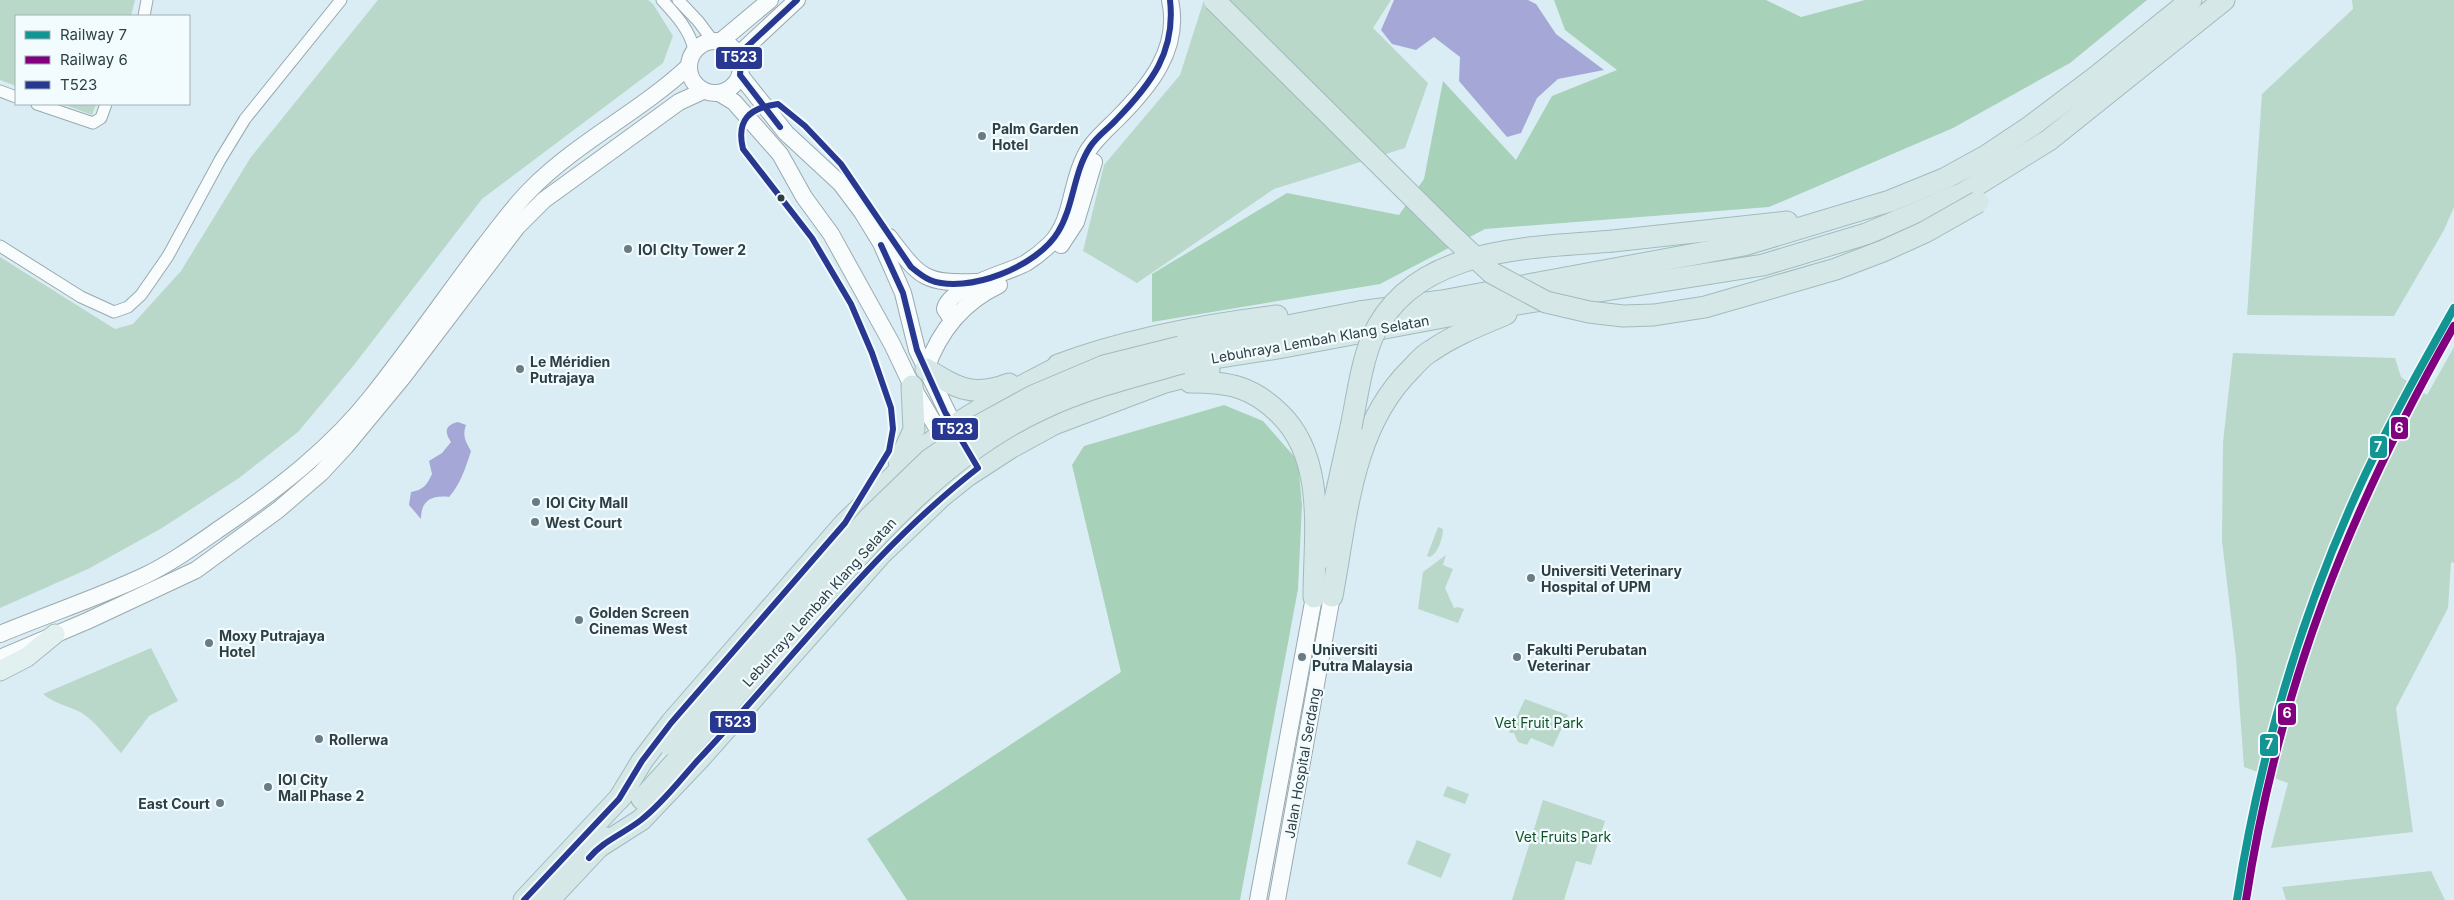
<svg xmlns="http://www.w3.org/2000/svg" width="2454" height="900" font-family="Inter,sans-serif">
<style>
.green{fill:#b9d8c9}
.forest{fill:#a7d1b9}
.water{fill:#a5a8d7}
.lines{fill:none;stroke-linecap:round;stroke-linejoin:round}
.street-casing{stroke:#99a9af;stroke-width:13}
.secondary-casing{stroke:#99a9af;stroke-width:18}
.primary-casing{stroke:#a1bbbc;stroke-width:21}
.highway-casing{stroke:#a1bbbc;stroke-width:23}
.street{stroke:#f9fcfd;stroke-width:11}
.secondary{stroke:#f9fcfd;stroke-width:16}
.primary{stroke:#e3f0f0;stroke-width:19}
.highway{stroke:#d5e7e6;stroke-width:21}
.highway-bridge-casing{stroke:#a1bbbc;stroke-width:23;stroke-linecap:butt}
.highway-bridge{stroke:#d5e7e6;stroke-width:21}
.bus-1-casing{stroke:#f2fbfe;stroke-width:10}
.bus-1{stroke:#283890;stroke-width:6}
.rail-1-casing{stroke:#f2fbfe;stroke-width:11}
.rail-2-casing{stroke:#f2fbfe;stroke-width:11}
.rail-1{stroke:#139593;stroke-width:8}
.rail-2{stroke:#800080;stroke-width:8}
.poi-dot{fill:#6a7c82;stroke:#f2fbfe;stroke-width:2}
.bus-dot{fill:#2d3f44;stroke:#f2fbfe;stroke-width:2}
.labels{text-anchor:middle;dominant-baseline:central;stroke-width:4.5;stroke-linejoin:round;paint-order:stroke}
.poi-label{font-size:14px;font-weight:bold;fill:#2d3f44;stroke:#f2fbfe;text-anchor:start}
.street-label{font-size:14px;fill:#2d3f44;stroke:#f2fbfe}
.park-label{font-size:14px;fill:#0f5325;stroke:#f2fbfe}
.line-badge{stroke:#f2fbfe;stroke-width:2}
.badge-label{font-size:14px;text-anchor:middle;font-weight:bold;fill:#fff}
</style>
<rect width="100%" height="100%" fill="#daedf4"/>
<!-- green -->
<g class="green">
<path d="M0,0H135L131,16H16V86L0,80Z"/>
<path d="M378,0H648L653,4L673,36L663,63L482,199L354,365L298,432L239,478L162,528L88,569L0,608V257L115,329L133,324L181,271L251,157Z"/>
<path d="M1204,0H1391L1373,28L1428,83L1405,148L1274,189L1137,283L1083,251L1104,165L1180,75Z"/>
<path d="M2352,0H2454V207L2444,230L2394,316L2247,315L2262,94L2353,9Z"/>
<path d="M63,104H96L92,115Z"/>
<path d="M2454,347V563L2451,562L2448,608L2396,708L2413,832L2271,848L2288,783L2244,767L2236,658L2222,541L2223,442L2233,353L2395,358L2401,377L2427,395Z"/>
<path d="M1438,527L1443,529C1443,538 1438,553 1430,557L1427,556Z"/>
<path d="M1446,555L1443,565L1453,569L1445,588L1454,608L1458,607L1464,609L1458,623L1418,609L1423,572Z"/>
<path d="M151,648L178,701L149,716L121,753C109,740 97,723 82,713C69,706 55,704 43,694Z"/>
<path d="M1525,699L1568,715L1553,747L1531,738L1527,745L1518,742L1514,733H1509Z"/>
<path d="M1447,786L1469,794L1465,804L1443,796Z"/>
<path d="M1543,800L1605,821L1591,865L1576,861L1564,900H1512Z"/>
<path d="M1417,840L1451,854L1441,878L1407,864Z"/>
<path d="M2431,871L2445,900H2286L2282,887Z"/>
</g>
<!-- forest -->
<g class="forest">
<path d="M1554,0H1766L1801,17L1865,0H2147L2070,63L1953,128L1769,207L1485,229L1380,284L1152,322V274L1287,193L1399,215L1424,179L1443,81L1516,160L1552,96L1617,70L1565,30Z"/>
<path d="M1224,405L1263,421L1298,461L1302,505L1298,589L1240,900H907L867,839L1121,672L1072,465L1084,446Z"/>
</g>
<!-- water -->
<g class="water">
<path d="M1394,0H1528L1536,4L1556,34L1604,70L1558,79L1537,98L1521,133L1507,137L1459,81L1460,57L1434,37L1416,50L1392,44L1381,30Z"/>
<path d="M458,422L466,425C462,436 466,442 471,451C466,467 460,485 449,497C432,495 421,500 421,519L409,505L411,492C423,490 427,485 432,474L429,461L442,453L451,442C444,432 445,425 458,422Z"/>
</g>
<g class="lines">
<!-- street casing -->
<g class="street-casing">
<g id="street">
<path d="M662,0C675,14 691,31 694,51"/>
<path d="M678,0L698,21L713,41"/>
<path d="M144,16L147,0"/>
<path d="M0,91L16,97"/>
<path d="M37,104L93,123L101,118L106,104"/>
<path d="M0,246L81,297L114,312L128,307L141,295L168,256L220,160L245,119L341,0"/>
</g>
</g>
<!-- secondary casing -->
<g class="secondary-casing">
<g id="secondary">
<circle cx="715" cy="67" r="26"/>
<path d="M721,41L770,0"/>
<path d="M738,55L797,0"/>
<path d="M740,75L786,133L841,184L862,212L881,243L903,293L917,350L959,436"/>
<path d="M719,93L734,102L780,154L804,197L831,234L892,344L912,386L947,445"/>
<path d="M889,237C920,277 923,284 976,282"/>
<path d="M1061,245L1076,222L1094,162"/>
<path d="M959,313L949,315L945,309C949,287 1008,273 1026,263C1034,258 1043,251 1050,244C1073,221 1070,184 1085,156C1092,142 1105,131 1117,119C1149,87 1181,49 1170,0"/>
<path d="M926,369C939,332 963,302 999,285"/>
<path d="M0,634C48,614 97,598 144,576C173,562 199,543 225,525C279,488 331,448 372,396C411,347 446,296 484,246C499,227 513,207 530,190C577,142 640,112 689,66"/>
<path d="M0,658L87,621L196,570L278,510L321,473L346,446L403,377L517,227L544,200L679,102L703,91"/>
<path d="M1258,900L1314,597"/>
<path d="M1277,900L1332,596"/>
</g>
</g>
<!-- primary casing -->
<g class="primary-casing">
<path id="primary" d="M0,671L27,657L55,634"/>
</g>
<!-- highway casing -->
<g class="highway-casing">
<g id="highway">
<path d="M1613,241L1787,222"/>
<path d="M1180,347L1359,312L1442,301L1744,245L1890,201L1944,179L1986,156L2031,126L2096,77L2191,0"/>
<path d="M1182,363L1278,348L1486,309L1763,265L1866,234L1962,194L2049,140L2224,0"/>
<path d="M1058,365C1128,339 1203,325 1277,316"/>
<path d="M926,369C957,388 973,398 1009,384"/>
<path d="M1190,382C1228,382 1252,386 1280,414C1327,460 1314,537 1314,597"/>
<path d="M899,462L914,430L912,386"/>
<path d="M1322,558L1351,427"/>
<path d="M1332,596C1347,517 1351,428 1411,369C1417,363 1423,355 1431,351C1454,335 1480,325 1506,314"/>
<path d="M619,799L642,761L671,723L845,523L921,450L953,426L997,399L1070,361"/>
<path d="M642,799L681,756"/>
<path d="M597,848L641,820L700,758L880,555L942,496L967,476L1010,448L1054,424L1165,382L1209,371"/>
<path d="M524,900L628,789"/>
<path d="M549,900L607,838"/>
</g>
</g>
<!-- street -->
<use href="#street" class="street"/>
<!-- secondary -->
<use href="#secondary" class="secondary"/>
<!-- primary -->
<use href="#primary" class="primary"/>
<!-- highway -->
<use href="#highway" class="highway"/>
<!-- highway-bridge casing -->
<g class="highway-bridge-casing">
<g id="highway-bridge">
<path d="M1214,0L1451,235L1492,273L1546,302L1589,312L1623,316L1654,315L1705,307L1836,269L1883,251L1925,232L1978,202"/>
<path d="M1351,427C1357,398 1361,365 1372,338C1412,246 1530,248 1613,241"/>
<path d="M668,744L870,517L929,460L980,425L1033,396L1104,366L1180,347"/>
<path d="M681,756C722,710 762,666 802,620C872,540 944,454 1042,409C1086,388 1135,376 1182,363"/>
</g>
</g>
<!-- highway-bridge -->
<use href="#highway-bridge" class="highway-bridge"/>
<!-- bus-1 casing -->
<g class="bus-1-casing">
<g id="bus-1">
<path d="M780,127L740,75L741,62L738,55L797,0"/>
<path d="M589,858C603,841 623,834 641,820C662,804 680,780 698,760C791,662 871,551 978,468L945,412L917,350L903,293L881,245"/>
<path d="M524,900L619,799L642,761L671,723L845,523L889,451L893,429L891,408L872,353L851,304L812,238L743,149C736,120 749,108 778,104L805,126L841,164L911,267C917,272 923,277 930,280C967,295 1038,266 1058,232C1074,206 1073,173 1090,147C1097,136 1108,129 1116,120C1151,84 1176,52 1170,0"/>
</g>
</g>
<!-- bus-1 -->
<use href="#bus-1" class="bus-1"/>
<!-- rail-1 casing -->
<g class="rail-1-casing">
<path id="rail-1" d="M2237,900C2260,753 2302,610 2365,475C2392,418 2423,363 2454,308"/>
</g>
<!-- rail-2 casing -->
<g class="rail-2-casing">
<path id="rail-2" d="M2246,900C2279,687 2348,512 2454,326"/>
</g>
<!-- rail-1 -->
<use href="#rail-1" class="rail-1"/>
<!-- rail-2 -->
<use href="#rail-2" class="rail-2"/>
</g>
<!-- markers -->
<g class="poi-dot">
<circle cx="982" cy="136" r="5"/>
<circle cx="628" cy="249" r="5"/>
<circle cx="520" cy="369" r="5"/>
<circle cx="536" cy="502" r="5"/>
<circle cx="535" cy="522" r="5"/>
<circle cx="1531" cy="578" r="5"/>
<circle cx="579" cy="620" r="5"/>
<circle cx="209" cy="643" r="5"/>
<circle cx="1302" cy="657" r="5"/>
<circle cx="1517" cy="657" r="5"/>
<circle cx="319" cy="739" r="5"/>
<circle cx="268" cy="787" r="5"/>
<circle cx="220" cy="803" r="5"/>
</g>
<circle class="bus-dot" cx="781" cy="198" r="4.5"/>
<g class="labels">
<!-- poi labels -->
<g class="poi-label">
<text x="992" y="128">Palm Garden<tspan x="992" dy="16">Hotel</tspan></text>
<text x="638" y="249">IOI CIty Tower 2</text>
<text x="530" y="361">Le Méridien<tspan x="530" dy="16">Putrajaya</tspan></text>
<text x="546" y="502">IOI City Mall</text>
<text x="545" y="522">West Court</text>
<text x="1541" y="570">Universiti Veterinary<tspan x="1541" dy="16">Hospital of UPM</tspan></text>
<text x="589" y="612">Golden Screen<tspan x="589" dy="16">Cinemas West</tspan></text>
<text x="219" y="635">Moxy Putrajaya<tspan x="219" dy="16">Hotel</tspan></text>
<text x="1312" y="649">Universiti<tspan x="1312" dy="16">Putra Malaysia</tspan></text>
<text x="1527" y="649">Fakulti Perubatan<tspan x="1527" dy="16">Veterinar</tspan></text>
<text x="329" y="739">Rollerwa</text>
<text x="278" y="779">IOI City<tspan x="278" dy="16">Mall Phase 2</tspan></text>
<text x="210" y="803" text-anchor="end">East Court</text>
</g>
<!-- street labels -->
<g class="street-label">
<text transform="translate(1320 339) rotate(-10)">Lebuhraya Lembah Klang Selatan</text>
<text transform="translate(819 602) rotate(-48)">Lebuhraya Lembah Klang Selatan</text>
<text transform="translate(1302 763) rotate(-80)">Jalan Hospital Serdang</text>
</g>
<!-- park labels -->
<g class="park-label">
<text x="1539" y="722">Vet Fruit Park</text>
<text x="1563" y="836">Vet Fruits Park</text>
</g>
</g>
<g class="line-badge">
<rect x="715" y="46" width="48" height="24" rx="5" fill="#283890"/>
<rect x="2390" y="416" width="19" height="24" rx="5" fill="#800080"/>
<rect x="931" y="417" width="48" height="24" rx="5" fill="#283890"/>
<rect x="2369" y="435" width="19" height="24" rx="5" fill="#139593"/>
<rect x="2277" y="702" width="20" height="24" rx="5" fill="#800080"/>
<rect x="709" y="710" width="48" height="24" rx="5" fill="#283890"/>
<rect x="2259" y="733" width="20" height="24" rx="5" fill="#139593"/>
</g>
<g class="badge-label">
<text x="739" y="62">T523</text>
<text x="2399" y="433">6</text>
<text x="955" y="434">T523</text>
<text x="2378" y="452">7</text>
<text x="2287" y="718">6</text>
<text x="733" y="727">T523</text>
<text x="2269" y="749">7</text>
</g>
<!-- legend -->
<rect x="15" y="15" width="175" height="90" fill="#f2fbfe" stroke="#a3b0b4"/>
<rect x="25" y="31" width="25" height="8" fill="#139593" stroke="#a3b0b4"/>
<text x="60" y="40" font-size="15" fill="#2d3f44">Railway 7</text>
<rect x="25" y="56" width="25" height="8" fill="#800080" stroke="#a3b0b4"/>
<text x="60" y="65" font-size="15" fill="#2d3f44">Railway 6</text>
<rect x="25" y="81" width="25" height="8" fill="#283890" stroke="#a3b0b4"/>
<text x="60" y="90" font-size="15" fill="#2d3f44">T523</text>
</svg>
